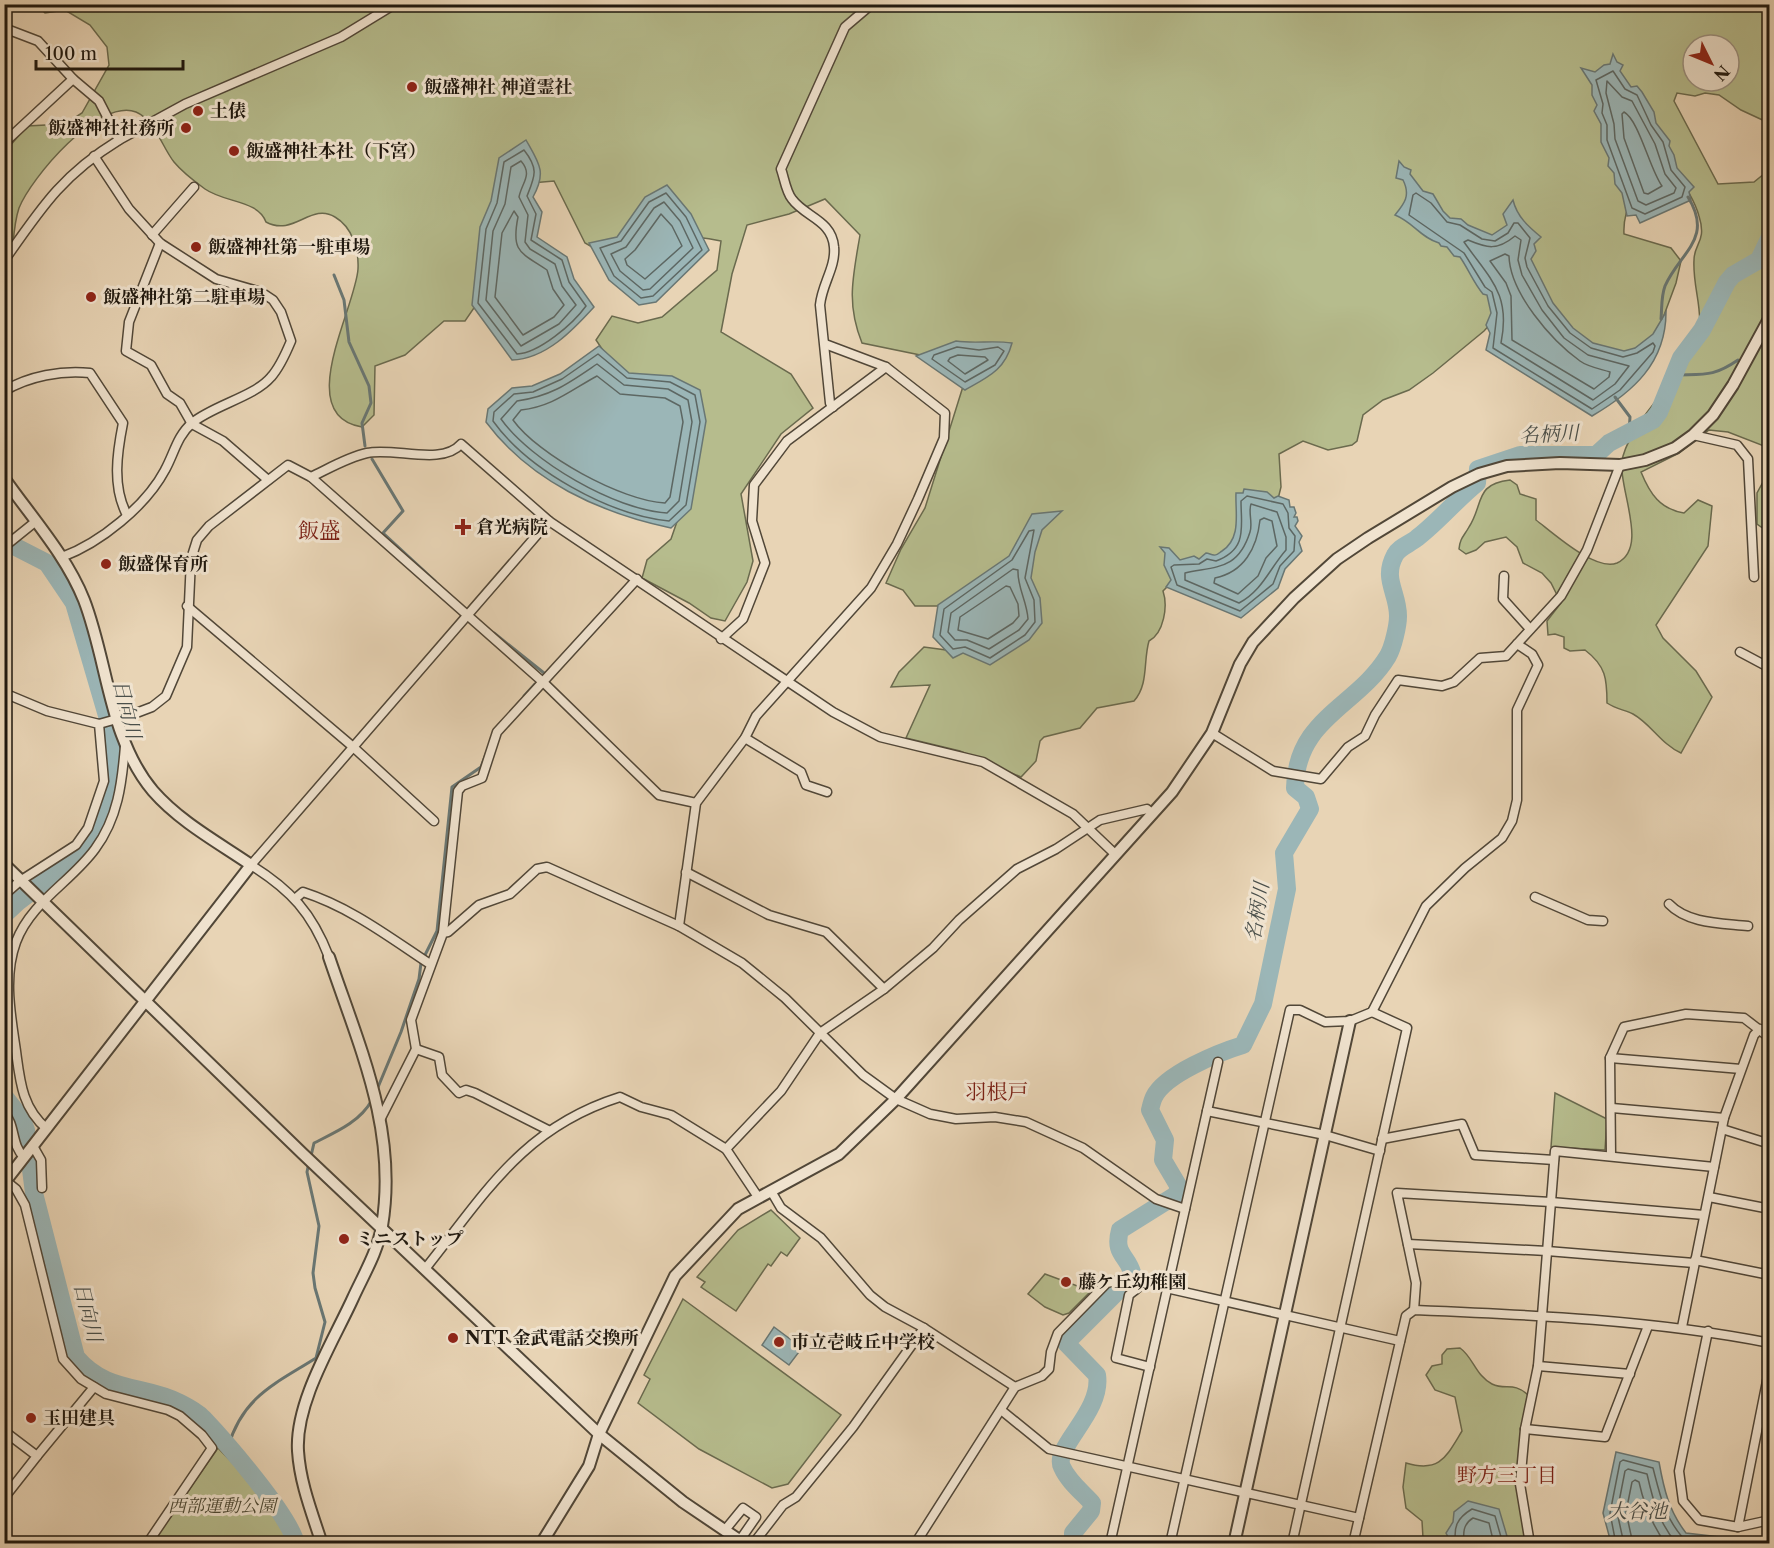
<svg xmlns="http://www.w3.org/2000/svg" width="1774" height="1548" font-family="'Libre Caslon Text','Noto Serif JP',serif">
<style>
.green{fill:#b6bc8d;stroke:#6a6a4e;stroke-width:1.5;fill-rule:evenodd}
.water{fill:#9bb6b7;stroke:#697774;stroke-width:1.5}
.lines{fill:none;stroke-linecap:round;stroke-linejoin:round}
.shore{stroke:#5d6763;stroke-width:1.5}
.stream{stroke:#697774;stroke-width:3}
.river{stroke:#9bb6b7;stroke-width:18}
.minor-casing{stroke:#514738;stroke-width:11}
.tertiary-casing{stroke:#514738;stroke-width:14}
.minor{stroke:#f0e3cf;stroke-width:8}
.tertiary{stroke:#f0e3cf;stroke-width:10}
.poi-dot{fill:#8f2418;stroke:#f0e3cf;stroke-width:2}
.labels{text-anchor:middle;dominant-baseline:central;stroke-width:6;stroke-linejoin:round;paint-order:stroke}
.poi-label{font-size:18px;font-weight:bold;fill:#1f180f;stroke:#f0e3cf;text-anchor:start}
.park-label{font-size:18px;font-style:italic;fill:#4c4935;stroke:#f0e3cf}
.water-label{font-size:20px;font-style:italic;fill:#4a4f4a;stroke:#f0e3cf}
.neighbourhood-label{font-size:20px;fill:#7a1f14;stroke:#f0e3cf}
.quarter-label{font-size:21px;fill:#7a1f14;stroke:#f0e3cf}
</style>
<rect width="100%" height="100%" fill="#e8d4b5"/>
<filter id="stains"><feTurbulence type="fractalNoise" baseFrequency=".00333" numOctaves="4"/><feColorMatrix values="0 0 0 0 .2 0 0 0 0 .09 0 0 0 0 .02 0 0 0 .5 -.17"/></filter>
<radialGradient id="worn" r=".72"><stop offset=".6" stop-color="#630" stop-opacity="0"/><stop offset="1" stop-color="#630" stop-opacity=".3"/></radialGradient>
<!-- green -->
<g class="green">
<path d="M37,5H1769V123L1741,110L1719,95L1705,93L1695,96L1677,93L1674,101L1718,184L1754,182L1770,169L1769,448L1728,432L1709,430L1679,453L1641,472C1650,494 1660,509 1684,513L1698,500L1712,506L1708,546L1656,625L1663,638L1696,671L1712,697L1681,753C1661,744 1651,724 1633,714C1625,710 1616,709 1607,703C1607,679 1606,666 1585,650L1570,651L1564,648V637L1555,634L1548,635L1547,621L1561,603L1551,583L1542,573L1523,563L1517,547L1506,537L1485,542L1476,550L1466,554L1459,549C1460,538 1464,536 1469,527C1484,504 1474,484 1510,480L1517,485L1520,494L1536,499V520C1553,533 1596,572 1617,563C1651,547 1615,484 1623,456C1634,419 1669,390 1689,357C1711,321 1692,295 1694,260C1694,243 1707,242 1699,216C1693,194 1675,173 1664,153C1645,178 1622,202 1624,234L1671,248L1681,261L1676,283L1660,326L1653,340L1631,354L1598,349L1474,261L1498,305L1495,319L1484,331L1433,373L1409,390L1383,400L1363,415L1357,441L1352,445L1328,450L1303,441L1279,454L1281,487L1278,499L1239,535L1228,553L1174,580L1163,591C1168,606 1164,633 1149,641C1143,661 1149,684 1134,701L1097,708L1080,728L1044,737L1040,741L1036,761L1021,777L960,751L906,738L930,685L891,687L899,672L924,647L954,651L944,606H915L903,590L886,583L901,549L925,508L965,380L925,356L862,343C846,303 853,277 860,235L825,199L789,214L747,225L732,274L721,332L791,374L813,408L781,434L741,494L753,561L747,582L725,621L711,618L689,603L642,578L647,560L671,539L681,510L621,377L596,340L612,316L638,323L662,317L717,270L721,241C682,233 634,234 597,250L585,243L554,181L520,184L487,289L465,321H444L405,355L375,366L374,415L362,427C292,416 356,307 358,269C359,249 352,227 335,217C311,202 294,237 266,222C258,200 225,203 205,189C194,181 183,173 174,162C162,147 155,120 136,112C98,98 31,178 19,208C15,220 14,232 13,244L5,241L4,187L9,147L27,126L65,124L82,113L109,65L107,47L90,25L65,10L45,13ZM1693,45H1729V81H1693Z"/>
<path d="M1769,471V527L1764,529L1757,524V493Z"/>
<path d="M1555,1093L1607,1119L1605,1150L1551,1147Z"/>
<path d="M771,1210L800,1238L787,1256L781,1252L771,1266L768,1264L736,1311L701,1287L705,1282L697,1277L738,1230Z"/>
<path d="M1045,1274L1091,1291L1069,1313L1063,1315L1045,1307L1028,1294Z"/>
<path d="M683,1299L841,1415L788,1484L772,1488L699,1449L638,1403L650,1379L644,1375Z"/>
<path d="M1460,1348C1473,1357 1476,1376 1492,1384C1506,1391 1513,1381 1528,1395C1517,1441 1518,1497 1526,1543H1409L1423,1538L1422,1521L1406,1508L1403,1487L1406,1463C1440,1473 1446,1457 1462,1431L1455,1397L1435,1390L1426,1375L1432,1366L1442,1364V1355L1447,1349Z"/>
<path d="M218,1448C241,1472 285,1512 290,1543H152Z"/>
</g>
<!-- water -->
<g class="water">
<path d="M1613,54L1617,62L1623,65L1620,71L1631,87L1637,86L1642,92L1654,112L1656,123L1670,141L1669,146L1674,155L1677,168L1694,187L1689,192L1691,200L1640,223L1636,215L1627,216L1622,193L1615,184L1614,173L1608,166L1609,158L1601,142V124L1594,111L1597,105L1592,95V85L1581,68L1595,72L1604,65L1610,64Z"/>
<path d="M526,140C539,163 547,172 533,197L542,212L537,237L567,257L574,279L594,307C573,330 546,359 512,360L472,305L480,227L491,201L499,158Z"/>
<path d="M1399,161L1404,167L1411,170L1410,174L1423,191L1433,194L1443,211L1450,218L1461,219L1468,225L1492,235L1507,225L1503,214L1513,200C1517,217 1529,227 1541,237L1534,244L1536,251L1531,259L1553,303L1573,328L1593,343L1624,351L1635,348L1653,334L1666,312C1666,363 1633,392 1592,416L1486,350L1490,333L1486,325L1491,313L1487,295L1483,294C1473,282 1469,270 1460,257L1454,256L1447,247L1441,246L1439,243C1421,238 1413,222 1395,215C1404,204 1411,196 1403,180L1396,178Z"/>
<path d="M667,185L691,214L709,250L656,302L639,305L609,280L589,243L617,237L645,197Z"/>
<path d="M956,341C975,344 993,340 1012,343C1005,370 988,377 965,390L916,356Z"/>
<path d="M599,346L629,373L672,376L700,390L706,421L691,509L671,528C600,513 530,481 486,422L488,409L512,388L532,386L560,374Z"/>
<path d="M1244,489L1267,492L1274,498L1278,496L1289,500L1290,507H1294L1296,513L1294,517H1297L1298,521L1295,526L1302,536L1299,542L1302,551L1285,569L1278,588L1241,618L1166,587L1171,580L1164,565L1165,553L1160,547L1169,548L1180,560L1194,556L1199,559L1206,553C1209,553 1211,555 1214,555C1217,556 1220,552 1222,551C1242,538 1235,512 1236,493H1243Z"/>
<path d="M1062,511L1042,530L1035,552L1031,578L1040,598L1042,623L1029,640L990,665L963,653L953,658L933,637L938,605L1009,556L1032,514Z"/>
<path d="M774,1327L802,1348L789,1365L762,1345Z"/>
<path d="M1616,1452L1659,1462C1664,1490 1669,1511 1686,1533L1746,1540L1750,1543H1611L1603,1513Z"/>
<path d="M1468,1501L1499,1509L1509,1543H1451L1446,1533L1453,1522L1454,1512Z"/>
</g>
<g class="lines">
<!-- shore -->
<g class="shore">
<path d="M1613,71L1625,89L1637,95L1651,125L1663,142L1671,170L1685,187L1682,197L1645,214L1632,208L1607,140V125L1602,113L1603,104L1596,80Z"/>
<path d="M1607,81L1622,97L1632,101L1655,144L1665,174L1676,188L1674,193L1646,205L1638,201L1615,139L1614,124L1606,93Z"/>
<path d="M1624,112C1639,120 1650,170 1662,186L1648,194L1644,193L1624,138L1622,114Z"/>
<path d="M524,150C539,169 535,176 527,196L536,214L531,240L562,260L569,282L586,306C573,324 539,353 517,354L478,303L486,229L497,203L504,162Z"/>
<path d="M521,161C533,175 522,182 519,197L528,215L525,242L530,249L555,264L562,286L576,305L559,324L521,346L486,300L493,231L505,204L511,167Z"/>
<path d="M666,193L686,217L702,250L653,296L641,298L614,276L600,248L621,241L649,202Z"/>
<path d="M1416,193L1431,203L1447,222L1460,225L1482,239L1495,241L1508,233L1514,223H1518L1530,238L1525,258L1527,267L1548,306L1570,333L1591,348L1623,357L1637,353L1653,343L1655,346L1653,352L1620,390L1592,409L1493,348L1497,313L1492,292L1485,287L1464,253L1409,215L1413,195Z"/>
<path d="M664,202L680,221L693,248L650,289L643,290L620,271L611,254L626,247L654,208Z"/>
<path d="M514,211L518,217C511,252 520,252 547,270L553,289L564,305L554,317L523,335L495,297L502,233Z"/>
<path d="M661,214L672,226L682,246L645,279L627,265L625,259L635,250Z"/>
<path d="M1515,236L1521,240L1518,260L1522,275L1542,310L1564,338L1588,355L1629,366L1615,384L1593,400L1501,343C1511,294 1490,279 1464,242L1468,240C1487,248 1497,251 1515,236Z"/>
<path d="M1505,254L1509,256C1510,293 1551,340 1580,361C1588,367 1601,369 1610,372L1609,377L1594,389L1512,340L1511,296L1506,283L1490,261Z"/>
<path d="M957,347L979,350L998,347L1004,351L995,365L965,382L932,359L934,355Z"/>
<path d="M598,354L627,378L670,382L695,395L700,422L686,505L669,521C609,515 528,470 493,421L494,412L514,394L533,392L562,379Z"/>
<path d="M958,355L985,357L988,360L965,374L948,361L950,358Z"/>
<path d="M597,364L624,385L668,389L688,400L692,422L679,501L667,513C615,510 531,461 501,419L517,401C552,396 569,383 597,364Z"/>
<path d="M597,376L620,394L665,398L680,406L683,422L670,497L665,503C622,501 538,455 513,420L521,410C552,407 571,390 597,376Z"/>
<path d="M1247,496L1283,504L1288,513L1289,528L1295,536L1294,551L1280,566L1273,584L1240,611L1177,585L1171,567L1174,565L1199,564L1207,559L1216,561C1248,549 1241,527 1241,501Z"/>
<path d="M1251,504L1277,512L1286,537V550C1270,568 1262,591 1239,603L1185,580V573C1217,566 1238,570 1250,532C1253,523 1248,512 1251,504Z"/>
<path d="M1264,518L1272,521L1277,546L1266,558L1258,576L1238,594L1214,583L1215,578C1244,572 1257,548 1260,520Z"/>
<path d="M1034,530L1025,578L1034,600L1035,622L1025,635L990,658L965,647L953,649L940,635L944,609L1012,560L1029,531Z"/>
<path d="M1013,569L1018,570C1017,587 1027,601 1028,619L1019,630L989,649L967,640H955L948,632L951,613Z"/>
<path d="M1006,586L1010,587L1018,604L1019,616L1013,623L988,639L958,630L960,617Z"/>
<path d="M1456,1544C1453,1527 1457,1518 1472,1509L1495,1516L1503,1544"/>
<path d="M1464,1544C1463,1533 1463,1524 1473,1518L1489,1523L1494,1544"/>
<path d="M1616,1544L1610,1513L1620,1462L1623,1460L1653,1468C1660,1495 1664,1516 1683,1538L1723,1544"/>
<path d="M1624,1544L1617,1512L1625,1471L1628,1469L1647,1474C1653,1501 1659,1523 1677,1544"/>
<path d="M1633,1544L1626,1512L1632,1482L1635,1480L1639,1482C1644,1505 1652,1525 1666,1544"/>
</g>
<!-- stream -->
<g class="stream">
<path d="M334,275L344,300L349,342L369,386L371,403L362,423L365,446"/>
<path d="M1661,319C1662,308 1661,297 1665,286C1680,252 1714,239 1688,197"/>
<path d="M1764,342L1770,337"/>
<path d="M1676,375C1705,374 1713,377 1738,360"/>
<path d="M1615,397L1630,417L1629,433"/>
<path d="M372,459L403,511L383,533L435,581"/>
<path d="M494,633L544,673"/>
<path d="M524,696L535,684"/>
<path d="M376,1092L401,1032L419,979L421,963L437,931L452,787L481,767L495,731"/>
<path d="M311,1156L314,1143C336,1132 360,1122 372,1100"/>
<path d="M228,1447C243,1396 275,1384 316,1358L325,1322L315,1288L313,1273L319,1226L307,1172L309,1162"/>
</g>
<!-- river -->
<g class="river">
<path d="M4,541L47,563L74,603L115,743L111,802L95,838L80,855L19,901L4,915"/>
<path d="M4,1096L22,1119L26,1130L34,1193L76,1357C107,1394 144,1384 180,1403C188,1407 197,1412 203,1418C224,1440 291,1517 296,1544"/>
<path d="M1073,1544V1533L1091,1511L1092,1503C1082,1492 1068,1481 1062,1467C1052,1448 1103,1412 1097,1375L1066,1343L1133,1276C1129,1255 1113,1256 1120,1230L1176,1195L1179,1187L1163,1160L1165,1140L1150,1110C1151,1106 1152,1101 1154,1097C1165,1074 1220,1052 1243,1045L1263,1004L1287,889L1284,853L1310,809L1306,797L1295,788C1296,718 1357,707 1388,656C1393,647 1398,626 1398,616C1398,592 1382,579 1395,555C1399,547 1410,544 1417,538C1438,522 1456,500 1477,483L1478,469L1520,455H1596L1609,443L1653,420L1659,412L1681,358L1702,330L1727,282L1733,275L1759,260L1770,237"/>
</g>
<!-- minor casing -->
<g class="minor-casing">
<g id="minor">
<path d="M4,28L38,41L73,79L99,101L119,140C62,175 41,208 4,261"/>
<path d="M119,140L185,104L341,37L395,4"/>
<path d="M4,143L73,79"/>
<path d="M152,235L194,187"/>
<path d="M160,243L129,322L126,351L151,365L167,394L180,403L192,424L223,441L268,480"/>
<path d="M4,391C29,376 62,370 90,373L123,423C117,453 112,487 127,515"/>
<path d="M833,407L830,403L820,305C822,284 836,267 834,247C832,220 805,217 792,199C786,192 784,177 781,169L845,27L872,4"/>
<path d="M1693,435L1737,445L1748,459L1754,577"/>
<path d="M311,477C328,469 348,457 367,453C394,447 442,466 461,444L549,521L833,712L880,737L983,762L1073,814L1115,854"/>
<path d="M4,547L35,522"/>
<path d="M62,557C100,543 146,506 165,470C174,454 177,436 192,423C214,405 254,397 271,377C280,367 286,353 291,341L281,312L273,300L261,292L216,279L160,243L129,209L94,156"/>
<path d="M1504,576L1503,599L1530,629"/>
<path d="M187,606L352,746L434,821"/>
<path d="M721,639L743,619L765,563L752,521L754,485L787,441L886,367"/>
<path d="M1740,652L1770,668"/>
<path d="M4,693L47,711L99,724L104,781L88,828L76,845L20,881L4,895"/>
<path d="M99,724L131,715L152,707L166,696L187,647L191,559L197,540L209,526L288,465L311,477L544,683L659,795L696,803"/>
<path d="M1212,733L1273,771L1321,779L1348,747L1365,736L1375,715L1398,680L1442,686L1454,682L1480,658L1506,656L1561,596L1587,550L1620,465"/>
<path d="M745,738L801,772L806,785L827,792"/>
<path d="M686,872L769,915L826,932L884,989"/>
<path d="M1535,897L1588,920L1603,921"/>
<path d="M296,898L303,892C350,907 389,937 430,964"/>
<path d="M1669,904C1688,924 1722,923 1748,926"/>
<path d="M679,926L696,803L745,738L756,716L871,588L897,544L918,499L944,438L945,413L886,367L825,344"/>
<path d="M443,933L458,791L462,786L482,778L497,732L637,579"/>
<path d="M329,957C312,913 291,890 251,865L549,521"/>
<path d="M416,1049L439,1057L442,1075L459,1093L466,1090L475,1093L548,1130"/>
<path d="M1610,1058L1741,1069"/>
<path d="M1612,1108L1724,1118"/>
<path d="M1207,1111L1325,1135L1380,1151"/>
<path d="M4,1112C16,1126 11,1145 24,1157"/>
<path d="M381,1118L416,1049L411,1020L443,933L448,932L479,905L510,894L537,869L547,867L679,926L742,963L785,998L863,1075L896,1099L930,1114L956,1119L995,1117L1026,1122L1083,1148L1156,1199L1185,1209"/>
<path d="M47,1129C22,1108 20,1081 16,1051C11,1016 3,977 16,942C31,902 71,882 95,849C118,818 122,783 125,746"/>
<path d="M1722,1129L1770,1144"/>
<path d="M1382,1139L1462,1124L1475,1155L1554,1160"/>
<path d="M33,1146L41,1160L42,1188"/>
<path d="M726,1149L781,1091L820,1033L884,989L933,948L959,920L1017,869L1056,849L1100,820L1147,809L1152,813"/>
<path d="M1611,1156L1610,1058L1624,1027L1686,1014L1744,1018L1770,1038"/>
<path d="M6,1181L16,1189L25,1205L63,1359L81,1379L106,1394L168,1410L180,1416L202,1435L212,1448L147,1544"/>
<path d="M771,1191L781,1208L821,1238L870,1295L885,1307L924,1328L1015,1387"/>
<path d="M1709,1197L1770,1209"/>
<path d="M1408,1244L1547,1251L1694,1263"/>
<path d="M1695,1260L1770,1275"/>
<path d="M425,1269C485,1194 522,1128 620,1097L641,1107L671,1115L726,1149L758,1197"/>
<path d="M1414,1310L1416,1283L1397,1193L1551,1202L1704,1215"/>
<path d="M1682,1327L1724,1118L1754,1035L1760,1029"/>
<path d="M1708,1331L1679,1471L1683,1501L1699,1520L1738,1527L1770,1520"/>
<path d="M1538,1366L1630,1374"/>
<path d="M1150,1367L1116,1358L1129,1295L1144,1283L1400,1341"/>
<path d="M1001,1410L1049,1449L1359,1518"/>
<path d="M1525,1429L1605,1437L1648,1326"/>
<path d="M4,1431L37,1456L4,1498"/>
<path d="M37,1456L94,1387"/>
<path d="M1738,1527L1770,1366"/>
<path d="M725,1530L743,1508L756,1517L740,1540"/>
<path d="M753,1544L783,1505L796,1497L853,1427L924,1328"/>
<path d="M915,1544L1015,1387L1042,1376L1049,1369L1051,1352L1058,1333L1107,1283L1124,1279L1135,1290"/>
<path d="M1110,1544L1218,1062"/>
<path d="M1170,1544L1290,1010H1300L1325,1022L1350,1021L1372,1012L1426,906L1465,868L1502,838L1512,821L1517,800V710L1538,665L1532,654L1517,644"/>
<path d="M1292,1544L1407,1028L1372,1012"/>
<path d="M1353,1544L1406,1316L1414,1310C1533,1315 1653,1320 1770,1343"/>
<path d="M1530,1544L1520,1484L1525,1429L1538,1366L1555,1151L1714,1167"/>
</g>
</g>
<!-- tertiary casing -->
<g class="tertiary-casing">
<g id="tertiary">
<path d="M4,478C32,518 66,555 84,600C108,662 109,739 153,791C180,822 219,843 251,865L4,1183"/>
<path d="M4,864L303,1154L599,1434L683,1502L745,1544"/>
<path d="M322,1544C312,1513 300,1483 298,1451C295,1402 333,1342 353,1298C363,1276 378,1251 382,1226C398,1130 359,1046 329,957"/>
<path d="M541,1544L589,1466L599,1434L675,1276L738,1209L839,1154L896,1099L1172,792L1212,733L1240,664L1253,642L1294,598L1337,559L1368,538L1452,487L1479,474L1507,466L1560,463L1620,465L1645,460L1675,448L1693,435L1713,415L1733,385L1770,317"/>
<path d="M1234,1544L1350,1021"/>
</g>
</g>
<!-- minor -->
<use href="#minor" class="minor"/>
<!-- tertiary -->
<use href="#tertiary" class="tertiary"/>
</g>
<!-- markers -->
<g class="poi-dot">
<circle cx="412" cy="87" r="6"/>
<circle cx="198" cy="111" r="6"/>
<circle cx="186" cy="128" r="6"/>
<circle cx="234" cy="151" r="6"/>
<circle cx="196" cy="247" r="6"/>
<circle cx="91" cy="297" r="6"/>
<path d="M460 518h6v6h6v6h-6v6h-6v-6h-6v-6h6z"/>
<circle cx="106" cy="564" r="6"/>
<circle cx="344" cy="1239" r="6"/>
<circle cx="1066" cy="1282" r="6"/>
<circle cx="453" cy="1338" r="6"/>
<circle cx="779" cy="1342" r="6"/>
<circle cx="31" cy="1418" r="6"/>
</g>
<g class="labels">
<!-- poi labels -->
<g class="poi-label">
<text x="424" y="87">飯盛神社 神道霊社</text>
<text x="210" y="111">土俵</text>
<text x="174" y="128" text-anchor="end">飯盛神社社務所</text>
<text x="246" y="151">飯盛神社本社（下宮）</text>
<text x="208" y="247">飯盛神社第一駐車場</text>
<text x="103" y="297">飯盛神社第二駐車場</text>
<text x="476" y="527">倉光病院</text>
<text x="118" y="564">飯盛保育所</text>
<text x="356" y="1239">ミニストップ</text>
<text x="1078" y="1282">藤ケ丘幼稚園</text>
<text x="465" y="1338">NTT 金武電話交換所</text>
<text x="791" y="1342">市立壱岐丘中学校</text>
<text x="43" y="1418">玉田建具</text>
</g>
<!-- park labels -->
<g class="park-label">
<text x="222" y="1506">西部運動公園</text>
</g>
<!-- water labels -->
<g class="water-label">
<text transform="translate(1549 434) rotate(-3)">名柄川</text>
<text transform="translate(127 709) rotate(76)">日向川</text>
<text transform="translate(1257 912) rotate(-81)">名柄川</text>
<text transform="translate(88 1312) rotate(76)">日向川</text>
<text x="1637" y="1511">大谷池</text>
</g>
<!-- neighbourhood labels -->
<g class="neighbourhood-label">
<text x="1507" y="1475">野方三丁目</text>
</g>
<!-- quarter labels -->
<g class="quarter-label">
<text x="319" y="530">飯盛</text>
<text x="997" y="1091">羽根戸</text>
</g>
</g>
<!-- margin -->
<rect width="1774" height="1548" fill="none" stroke="#e8d4b5" stroke-width="24"/>
<rect x="6" y="6" width="1762" height="1536" fill="none" stroke="#1f180f" stroke-width="3"/>
<rect x="12" y="12" width="1750" height="1524" fill="none" stroke="#1f180f" stroke-width="1.5"/>
<!-- north arrow -->
<g transform="translate(1711 63) rotate(133)"><circle r="28" fill="#f0e3cf" stroke="#9c9282" stroke-width="1.5"/>
<path d="M0-4.5L10 22L0 15L-10 22Z" fill="#8f2418"/>
<text y="-9" font-size="16" font-weight="bold" text-anchor="middle" fill="#1f180f">N</text>
</g>
<!-- scale -->
<path d="M36 60v9h147v-9" fill="none" stroke="#1f180f" stroke-width="3"/>
<text x="45" y="60" font-size="18" fill="#1f180f" stroke="#f0e3cf" stroke-width="4.5" paint-order="stroke">100 m</text>
<rect width="100%" height="100%" filter="url(#stains)"/>
<rect width="100%" height="100%" fill="url(#worn)"/>
</svg>
